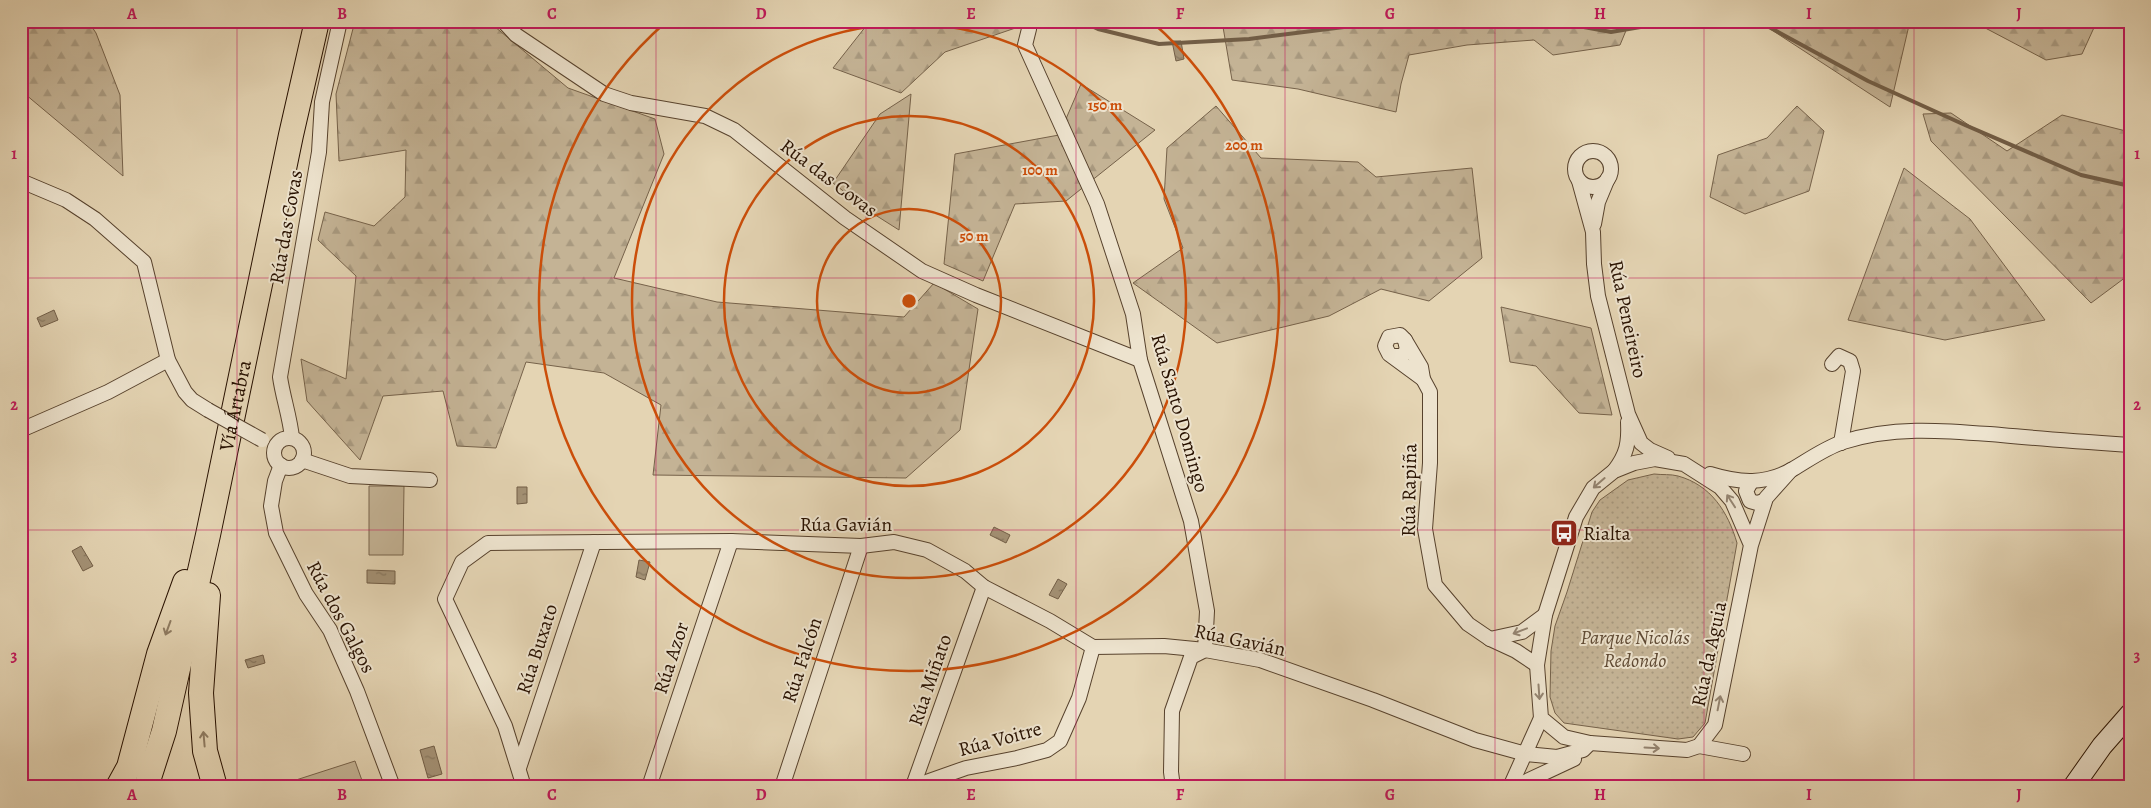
<svg xmlns="http://www.w3.org/2000/svg" width="2151" height="808" font-family="Alegreya,serif">
<style>
.grass{fill:#c4b395;stroke:#76624a}
.forest{fill:url(#forest-firs);stroke:#76624a}
.park{fill:url(#park-dots);stroke:#76624a}
.water{fill:url(#water-ripples);stroke:#725e47}
.lines{fill:none;stroke-linecap:round;stroke-linejoin:round}
.stream{stroke:#725e47;stroke-width:4}
.minor-casing{stroke:#57422d;stroke-width:16}
.secondary-casing{stroke:#281100;stroke-width:22}
.trunk-casing{stroke:#281100;stroke-width:26}
.minor{stroke:#ede3ce;stroke-width:14}
.secondary{stroke:#ede3ce;stroke-width:20}
.trunk{stroke:#e4d4b3;stroke-width:24}
.minor-bridge-casing{stroke:#57422d;stroke-width:16;stroke-linecap:butt}
.minor-bridge{stroke:#ede3ce;stroke-width:14}
.oneway{stroke:#948471}
.oneway2{stroke:#8f7c62}
.grid{fill:none;stroke:#c2185b;stroke-width:1;stroke-opacity:0.55}
.ring{fill:none;stroke:#cb4e0a;stroke-width:2.5}
.labels{text-anchor:middle;dominant-baseline:central;stroke-width:4;stroke-linejoin:round;paint-order:stroke}
.street-label{font-size:20px;fill:#281100;stroke:#ede3ce}
.poi-label{font-size:20px;fill:#281100;stroke:#ede3ce;text-anchor:start}
.park-label{font-size:20px;font-style:italic;fill:#5f4a34;stroke:#ede3ce}
.centre{fill:#cb4e0a;stroke:#ede3ce;stroke-width:2.5}
.ring-label{font-size:15px;text-anchor:middle;font-weight:bold;fill:#cb4e0a;stroke:#ede3ce;stroke-width:4;stroke-linejoin:round;paint-order:stroke}
.neatline{fill:none;stroke:#c2185b;stroke-width:2}
.grid-label{font-size:16px;text-anchor:middle;font-weight:bold;fill:#c2185b}
</style>
<defs>
<pattern id="forest-firs" width="22" height="20" patternUnits="userSpaceOnUse" patternTransform="scale(1.25)"><rect width="22" height="20" fill="#c4b395"/><path d="M5 1l3.5 6h-7zM16 11l3.5 6h-7z" fill="#a8997f"/></pattern>
<pattern id="park-dots" width="8" height="8" patternUnits="userSpaceOnUse" patternTransform="scale(1.25)"><rect width="8" height="8" fill="#c4b395"/><path d="M2 2h.1M6 6h.1" fill="none" stroke="#a8997f" stroke-width="1.8" stroke-linecap="round"/></pattern>
<pattern id="water-ripples" width="26" height="14" patternUnits="userSpaceOnUse" patternTransform="scale(1.25)"><rect width="26" height="14" fill="#a49276"/><path d="M2 4q2-2 4 0t4 0M15 11q2-2 4 0t4 0" fill="none" stroke="#86765e"/></pattern>
</defs>
<rect width="100%" height="100%" fill="#e4d4b3"/>
<filter id="stains"><feTurbulence type="fractalNoise" baseFrequency=".004" numOctaves="4"/><feColorMatrix values="0 0 0 0 .2 0 0 0 0 .09 0 0 0 0 .02 0 0 0 .5 -.17"/></filter>
<radialGradient id="worn" r=".72"><stop offset=".6" stop-color="#630" stop-opacity="0"/><stop offset="1" stop-color="#630" stop-opacity=".3"/></radialGradient>
<!-- grass -->
<g class="grass">
<path d="M369,486H404L403,555H369Z"/>
<path d="M355,761L364,786L299,787L296,780Z"/>
</g>
<!-- forest -->
<g class="forest">
<path d="M21,21H88L96,33L120,95L123,176L25,94L21,97Z"/>
<path d="M355,21H488L568,88L655,119L664,154L614,278L717,302L904,317L934,283L978,309L960,430L906,478L653,475L661,405L604,373L526,362L496,448L457,446L443,391L383,396L360,460L307,401L301,359L346,379L356,276L318,240L325,212L374,226L405,197L406,150L339,161L336,94Z"/>
<path d="M870,21H1036L945,52L901,93L833,68Z"/>
<path d="M1222,21H1630L1620,45L1553,55L1534,40L1467,45L1409,55L1401,84L1396,112L1298,89L1232,80Z"/>
<path d="M1758,21H1910L1890,107Z"/>
<path d="M1972,21H2097L2082,54L2046,60Z"/>
<path d="M1081,84L1155,130L1066,201L1015,204L983,281L944,264L955,154L1059,135Z"/>
<path d="M911,94L899,230L869,211L833,183L880,114Z"/>
<path d="M1216,106L1261,158L1358,162L1376,177L1472,168L1482,258L1429,301L1381,289L1329,316L1217,343L1133,283L1183,248L1164,199L1167,148Z"/>
<path d="M1797,106L1824,131L1809,191L1745,214L1710,197L1718,155L1767,138Z"/>
<path d="M1951,113L2007,151L2062,115L2130,132V274L2091,303L1931,141L1923,114Z"/>
<path d="M1904,168L1970,219L2045,320L1945,340L1848,320Z"/>
<path d="M1501,307L1591,328L1612,415L1579,413L1536,366L1510,362Z"/>
</g>
<!-- park -->
<path class="park" d="M1654,474C1662,475 1671,474 1678,476C1711,485 1728,512 1737,543L1705,723L1693,737L1678,739L1564,723L1555,713L1550,697L1551,651L1555,626L1567,592L1592,512L1600,500L1628,480Z"/>
<!-- water -->
<g class="water">
<path d="M1172,41H1181L1184,59L1176,61Z"/>
<path d="M54,310L58,320L41,327L37,318Z"/>
<path d="M517,487H527V503L517,504Z"/>
<path d="M994,527L1010,535L1006,543L990,535Z"/>
<path d="M81,546L93,566L83,571L72,551Z"/>
<path d="M639,560L650,562L645,580L636,577Z"/>
<path d="M367,570L395,571V584L367,583Z"/>
<path d="M1058,579L1067,584L1058,599L1049,595Z"/>
<path d="M263,655L265,663L248,668L245,660Z"/>
<path d="M434,746L442,774L428,778L420,750Z"/>
</g>
<g class="lines">
<!-- stream -->
<g class="stream">
<path d="M1081,21L1098,29L1159,44L1249,39L1368,24L1376,21"/>
<path d="M1551,21L1611,32L1676,21"/>
<path d="M1758,21L1868,81L1965,125L2081,175L2130,186"/>
</g>
<!-- minor casing -->
<g class="minor-casing">
<g id="minor">
<path d="M503,21L516,35L604,94L631,103L705,116L734,130L845,218L922,271L976,295L1140,360"/>
<path d="M1029,29L1025,45L1097,204L1133,314L1140,360L1191,521L1207,611L1205,650L1191,657L1172,711L1171,772L1173,787"/>
<circle cx="1593" cy="169" r="18"/>
<path d="M21,181L66,200L95,219L144,262L168,360L185,392L192,400L208,410"/>
<path d="M1579,181L1593,232L1594,264L1598,296L1628,414L1641,443L1650,450L1668,458"/>
<path d="M1594,224L1598,202L1608,178"/>
<path d="M1405,340L1421,367L1423,379L1430,392V463L1425,529L1435,585L1468,624L1490,639L1516,651L1537,665"/>
<path d="M1392,356H1402L1407,350L1405,340L1400,335L1389,337L1385,346L1389,354L1423,379"/>
<path d="M1832,364L1839,356L1850,361L1853,371L1841,443"/>
<path d="M21,430L108,392L168,360"/>
<path d="M292,438C290,417 283,398 280,377L319,152L322,102L340,21"/>
<circle cx="289" cy="453" r="15"/>
<path d="M302,460L350,476L430,480"/>
<path d="M281,465L275,481L271,506L276,533L306,594L330,630L357,691L393,787"/>
<path d="M1614,471C1627,454 1629,443 1628,422"/>
<path d="M1710,474C1739,483 1766,485 1793,469C1810,459 1825,448 1843,442C1895,425 1949,431 2001,435C2044,439 2087,442 2130,445"/>
<path d="M1751,482L1746,491L1750,501L1757,503L1764,501"/>
<path d="M1751,545L1732,501L1720,487L1684,464L1655,459L1634,463L1614,471L1593,488L1576,517L1545,615L1537,665L1541,718L1564,737L1590,743L1687,750L1699,746L1715,725L1751,545L1766,498L1791,470"/>
<path d="M1490,639L1522,632L1545,615"/>
<path d="M1699,746L1743,754"/>
<path d="M519,768L594,542"/>
<path d="M913,786L984,587"/>
<path d="M524,787L505,726L445,599L462,562L488,543L731,541L861,546L894,542L927,550L965,571L984,587L1050,621L1093,647L1164,646L1205,650L1260,660L1373,700L1475,740L1526,754L1557,757L1583,750L1590,743"/>
<path d="M649,787L731,541"/>
<path d="M782,787L861,546"/>
<path d="M912,787L966,768L1017,758L1047,750L1060,741L1079,698L1093,647"/>
<path d="M1510,787L1541,718"/>
<path d="M1514,787L1574,759"/>
</g>
</g>
<!-- secondary casing -->
<g class="secondary-casing">
<path id="secondary" d="M2073,787L2102,746L2130,714"/>
</g>
<!-- trunk casing -->
<g class="trunk-casing">
<g id="trunk">
<path d="M208,595L201,693L205,751L215,787"/>
<path d="M118,787L129,767L159,654L185,582"/>
<path id="s1" d="M146,787L164,731L208,535L291,135L317,21"/>
</g>
</g>
<!-- minor -->
<use href="#minor" class="minor"/>
<!-- secondary -->
<use href="#secondary" class="secondary"/>
<!-- trunk -->
<use href="#trunk" class="trunk"/>
<!-- minor-bridge casing -->
<g class="minor-bridge-casing">
<path id="minor-bridge" d="M208,410L262,440"/>
</g>
<!-- minor-bridge -->
<use href="#minor-bridge" class="minor-bridge"/>
</g>
<!-- one-way arrows -->
<defs><path id="oneway-shaft" d="M-6 0H5M1.5-3L5.5 0L1.5 3" fill="none" stroke-width="1.6" stroke-linecap="round" stroke-linejoin="round" transform="scale(1.25)"/></defs>
<g class="oneway">
<use href="#oneway-shaft" transform="translate(1599 483) rotate(139)"/>
<use href="#oneway-shaft" transform="translate(1731 501) rotate(-123)"/>
<use href="#oneway-shaft" transform="translate(1520 631) rotate(159)"/>
<use href="#oneway-shaft" transform="translate(1539 692) rotate(86)"/>
<use href="#oneway-shaft" transform="translate(1719 703) rotate(-79)"/>
<use href="#oneway-shaft" transform="translate(1652 748) rotate(3)"/>
</g>
<g class="oneway2">
<use href="#oneway-shaft" transform="translate(168 628) rotate(110)"/>
<use href="#oneway-shaft" transform="translate(204 739) rotate(-95)"/>
</g>
<!-- grid -->
<path class="grid" d="M237,21V787M447,21V787M656,21V787M866,21V787M1076,21V787M1285,21V787M1495,21V787M1704,21V787M1914,21V787M21,278H2130M21,530H2130"/>
<!-- distance rings -->
<g class="ring">
<circle cx="909" cy="301" r="92"/>
<circle cx="909" cy="301" r="185"/>
<circle cx="909" cy="301" r="277"/>
<path d="M1152 22A370 370 0 1 1 666 22"/>
</g>
<!-- icons -->
<defs>
<g id="bus-square" transform="scale(1.4375)"><rect x="-9" y="-9" width="18" height="18" rx="4" fill="#8f2418" stroke="#ede3ce"/><path d="M-5-6H5V4H4V6H2V4H-2V6H-4V4H-5ZM-3.5-4V0h7V-4ZM-3.5 1.2v1.5H-2V1.2ZM2 1.2v1.5H3.5V1.2Z" fill="#fff"/></g>
</defs>
<g fill-rule="evenodd">
<use href="#bus-square" x="1564" y="533"/>
</g>
<g class="labels">
<!-- street labels -->
<g class="street-label">
<text transform="translate(829 178) rotate(37)">Rúa das Covas</text>
<text transform="translate(286 227) rotate(-80)">Rúa das Covas</text>
<text transform="translate(1628 319) rotate(78)">Rúa Peneireiro</text>
<text stroke="none"><textPath href="#s1" startOffset="392">Vía Ártabra</textPath></text>
<text transform="translate(1180 413) rotate(74)">Rúa Santo Domingo</text>
<text transform="translate(1409 490) rotate(-89)">Rúa Rapiña</text>
<text x="846" y="524">Rúa Gavián</text>
<text transform="translate(341 617) rotate(62)">Rúa dos Galgos</text>
<text transform="translate(1240 640) rotate(12)">Rúa Gavián</text>
<text transform="translate(537 649) rotate(-72)">Rúa Buxato</text>
<text transform="translate(1709 654) rotate(-78)">Rúa da Aguia</text>
<text transform="translate(671 658) rotate(-72)">Rúa Azor</text>
<text transform="translate(802 660) rotate(-72)">Rúa Falcón</text>
<text transform="translate(930 680) rotate(-71)">Rúa Miñato</text>
<text transform="translate(1000 739) rotate(-15)">Rúa Voitre</text>
</g>
<!-- poi labels -->
<g class="poi-label">
<text x="1583" y="533">Rialta</text>
</g>
<!-- park labels -->
<g class="park-label">
<text x="1635" y="637">Parque Nicolás<tspan x="1635" dy="23">Redondo</tspan></text>
</g>
</g>
<circle cx="909" cy="301" r="8" class="centre"/>
<g class="ring-label">
<text x="1105" y="110">150 m</text>
<text x="1244" y="150">200 m</text>
<text x="1040" y="175">100 m</text>
<text x="974" y="241">50 m</text>
</g>
<!-- margin -->
<rect width="2151" height="808" fill="none" stroke="#e4d4b3" stroke-width="55"/>
<rect x="28" y="28" width="2096" height="752" class="neatline"/>
<g class="grid-label">
<text x="132" y="19">A</text>
<text x="342" y="19">B</text>
<text x="552" y="19">C</text>
<text x="761" y="19">D</text>
<text x="971" y="19">E</text>
<text x="1180" y="19">F</text>
<text x="1390" y="19">G</text>
<text x="1600" y="19">H</text>
<text x="1809" y="19">I</text>
<text x="2019" y="19">J</text>
<text x="14" y="159">1</text>
<text x="2137" y="159">1</text>
<text x="14" y="410">2</text>
<text x="2137" y="410">2</text>
<text x="14" y="661">3</text>
<text x="2137" y="661">3</text>
<text x="132" y="800">A</text>
<text x="342" y="800">B</text>
<text x="552" y="800">C</text>
<text x="761" y="800">D</text>
<text x="971" y="800">E</text>
<text x="1180" y="800">F</text>
<text x="1390" y="800">G</text>
<text x="1600" y="800">H</text>
<text x="1809" y="800">I</text>
<text x="2019" y="800">J</text>
</g>
<rect width="100%" height="100%" filter="url(#stains)"/>
<rect width="100%" height="100%" fill="url(#worn)"/>
</svg>
